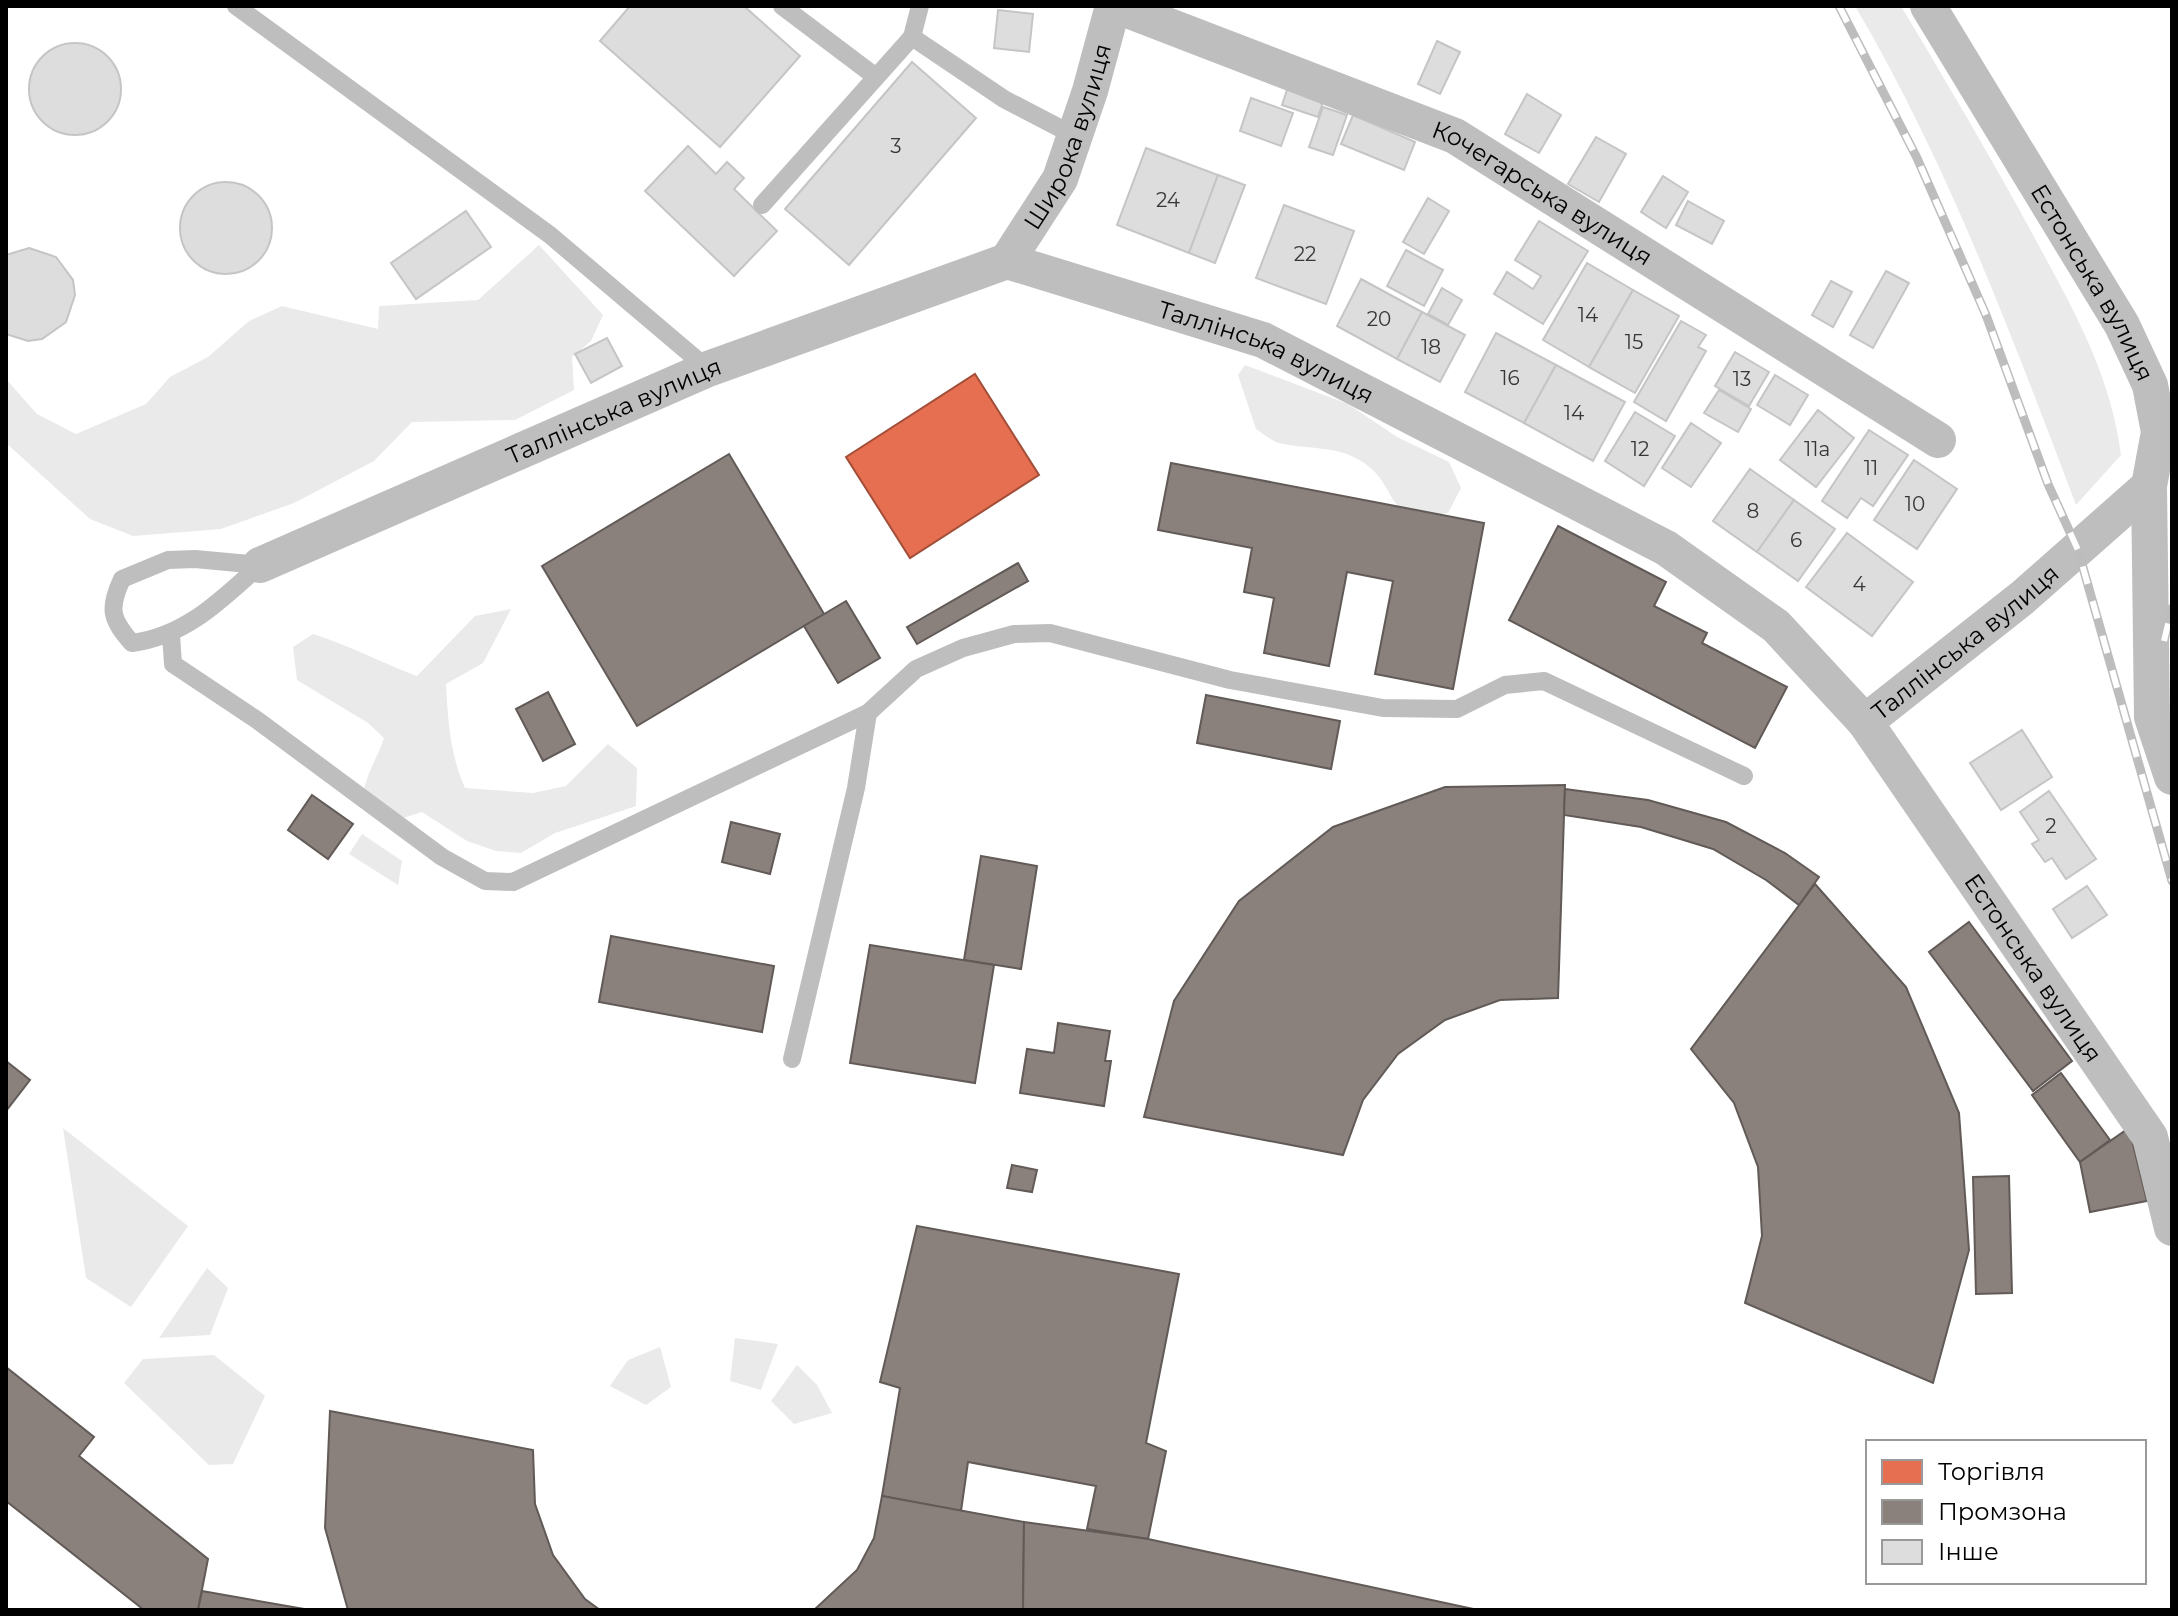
<svg xmlns="http://www.w3.org/2000/svg" width="2178" height="1616" font-family="Montserrat,sans-serif">
<style>
.green{fill:#eaeaea}
.shops{fill:#e76f51;stroke:#a24e39;stroke-width:2}
.industry{fill:#8a817c;stroke:#615a57;stroke-width:2}
.building{fill:#ddd;stroke:#c5c5c5;stroke-width:2}
.lines{fill:none;stroke-linecap:round;stroke-linejoin:round}
.service{stroke:#bebebe;stroke-width:18}
.minor{stroke:#bebebe;stroke-width:36}
.rail-casing{stroke:#bdbdbd;stroke-width:9}
.rail{stroke:#fff;stroke-width:6;stroke-dasharray:18;stroke-linecap:butt}
.labels{text-anchor:middle;dominant-baseline:central;stroke-width:8;stroke-linejoin:round;paint-order:stroke}
.number-label{font-size:20px;fill:#373737}
.street-label{font-size:24px;fill:#000;stroke:#fff}
</style>
<rect width="100%" height="100%" fill="#fff"/>
<!-- green -->
<g class="green">
<path d="M1855,6H1901C1948,85 1995,164 2039,246C2076,314 2111,377 2121,455L2076,505C2012,336 1947,162 1855,6Z"/>
<path d="M539,245L603,315L591,341L572,357L574,390L515,420L412,422L374,461L294,503L221,529L133,536L90,519L6,443V379L37,414L76,434L146,404L170,377L208,357L249,321L282,306L378,329L379,306L478,300Z"/>
<path d="M1245,365L1348,404L1397,437L1449,462L1461,488L1448,513C1378,524 1403,487 1361,461C1338,446 1308,449 1283,444C1273,443 1264,434 1256,429L1238,375Z"/>
<path d="M511,609L483,663L446,684C448,721 450,754 465,788L533,793L566,786L608,744L637,768L636,806L555,833L521,853L496,851L467,841L422,812L397,820L364,790C368,770 378,757 384,738L368,723L297,680L293,647L313,634C349,645 382,663 417,676L475,616Z"/>
<path d="M362,834L402,861L398,885L349,854Z"/>
<path d="M63,1128L188,1226L131,1307L86,1278Z"/>
<path d="M207,1268L228,1288L210,1335L159,1338Z"/>
<path d="M735,1338L778,1344L761,1390L730,1381Z"/>
<path d="M660,1347L671,1387L646,1405L610,1386L628,1360Z"/>
<path d="M214,1355L265,1396L233,1464L209,1465L124,1383L143,1359Z"/>
<path d="M797,1365L817,1385L832,1413L794,1424L771,1401Z"/>
</g>
<!-- shops -->
<path class="shops" d="M975,374L1039,475L910,558L846,457Z"/>
<!-- industry -->
<g class="industry">
<path d="M729,454L824,614L637,726L542,566Z"/>
<path d="M1171,463L1484,523L1453,689L1375,674L1393,581L1347,572L1329,666L1264,653L1274,598L1244,592L1252,548L1158,530Z"/>
<path d="M1558,526L1666,582L1654,606L1707,633L1702,643L1787,687L1755,748L1509,620Z"/>
<path d="M1018,563L1028,581L917,644L907,627Z"/>
<path d="M846,601L880,658L838,683L804,626Z"/>
<path d="M548,692L575,744L543,761L516,709Z"/>
<path d="M1206,695L1340,721L1331,769L1197,743Z"/>
<path d="M1565,785L1558,998L1500,1000L1445,1020L1398,1054L1363,1100L1343,1155L1144,1117L1174,1001L1239,901L1333,827L1445,787Z"/>
<path d="M1565,789L1648,800L1726,822L1785,853L1819,877L1799,905L1766,880L1713,849L1641,827L1564,815Z"/>
<path d="M312,795L353,824L328,859L288,830Z"/>
<path d="M731,822L780,834L770,874L722,862Z"/>
<path d="M981,856L1037,866L1021,969L964,960Z"/>
<path d="M1815,884L1906,987L1959,1113L1969,1250L1933,1383L1745,1303L1762,1236L1758,1167L1734,1103L1691,1049Z"/>
<path d="M1969,922L2072,1061L2033,1091L1929,952Z"/>
<path d="M611,936L774,966L762,1032L599,1002Z"/>
<path d="M870,945L994,965L975,1083L850,1063Z"/>
<path d="M1058,1023L1110,1031L1105,1061H1111L1104,1106L1020,1093L1027,1049L1054,1053Z"/>
<path d="M6,1061L30,1080L6,1111Z"/>
<path d="M2061,1073L2110,1140L2080,1162L2032,1095Z"/>
<path d="M2129,1128L2147,1201L2090,1212L2080,1162Z"/>
<path d="M1012,1165L1037,1170L1032,1192L1007,1188Z"/>
<path d="M2009,1176L2012,1293L1976,1294L1973,1177Z"/>
<path d="M917,1226L1179,1274L1146,1443L1166,1451L1148,1539L1087,1529L1096,1486L968,1462L961,1511L882,1496L900,1388L880,1382Z"/>
<path d="M6,1367L94,1437L79,1456L208,1559L198,1610H144L6,1501Z"/>
<path d="M330,1411L533,1450L535,1504L553,1555L585,1599L600,1610H348L325,1528Z"/>
<path d="M882,1496L1024,1522L1023,1610H814L857,1570L874,1538Z"/>
<path d="M1024,1522L1148,1539L1478,1610H1023Z"/>
<path d="M202,1591L310,1610H198Z"/>
</g>
<!-- building -->
<g class="building">
<path d="M630,6H744L800,56L720,147L600,41Z"/>
<path d="M998,10L1033,14L1029,52L994,48Z"/>
<path d="M1437,41L1460,52L1440,94L1418,84Z"/>
<circle cx="75" cy="89" r="46"/>
<path d="M912,62L976,118L849,265L785,209Z"/>
<path d="M1288,87L1324,99L1318,117L1282,105Z"/>
<path d="M1527,94L1561,115L1539,153L1505,134Z"/>
<path d="M1251,98L1293,113L1281,146L1240,131Z"/>
<path d="M1323,107L1347,115L1333,155L1309,147Z"/>
<path d="M1353,115L1415,142L1404,170L1341,144Z"/>
<path d="M1596,137L1626,154L1599,202L1568,184Z"/>
<path d="M688,146L716,174L727,162L744,178L734,189L777,231L734,276L645,191Z"/>
<path d="M1146,148L1218,175L1189,253L1117,225Z"/>
<path d="M1218,175L1245,185L1215,263L1189,253Z"/>
<path d="M1663,176L1688,192L1666,228L1641,212Z"/>
<circle cx="226" cy="228" r="46"/>
<path d="M1428,198L1449,211L1424,254L1403,242Z"/>
<path d="M1688,201L1724,221L1712,244L1676,225Z"/>
<path d="M1284,205L1354,231L1326,304L1256,278Z"/>
<path d="M466,211L491,247L416,299L391,263Z"/>
<path d="M1539,221L1588,251L1543,324L1494,294L1507,272L1533,289L1541,276L1515,260Z"/>
<path d="M29,248L56,257L73,280L75,295L66,322L42,339L28,341L6,334V255Z"/>
<path d="M1406,250L1443,270L1424,306L1387,286Z"/>
<path d="M1587,263L1633,290L1589,367L1543,340Z"/>
<path d="M1886,271L1909,283L1873,348L1850,335Z"/>
<path d="M1361,279L1422,312L1397,359L1337,326Z"/>
<path d="M1831,281L1852,292L1833,327L1812,315Z"/>
<path d="M1442,288L1462,300L1448,325L1428,314Z"/>
<path d="M1633,290L1679,316L1635,393L1589,367Z"/>
<path d="M1422,312L1465,335L1440,382L1397,359Z"/>
<path d="M1681,321L1706,335L1698,347L1706,351L1666,421L1634,402Z"/>
<path d="M1496,333L1556,365L1524,423L1465,392Z"/>
<path d="M607,338L622,366L591,383L575,354Z"/>
<path d="M1735,352L1769,372L1749,406L1715,386Z"/>
<path d="M1556,365L1625,402L1593,461L1524,423Z"/>
<path d="M1775,375L1808,395L1790,425L1757,405Z"/>
<path d="M1719,390L1751,409L1738,432L1704,413Z"/>
<path d="M1818,410L1854,438L1816,487L1780,460Z"/>
<path d="M1635,412L1675,436L1644,486L1605,461Z"/>
<path d="M1691,423L1721,443L1691,487L1662,468Z"/>
<path d="M1869,430L1908,455L1873,506L1861,498L1847,518L1822,501Z"/>
<path d="M1914,460L1957,489L1917,549L1874,520Z"/>
<path d="M1750,469L1794,500L1757,552L1713,521Z"/>
<path d="M1794,500L1835,529L1798,581L1757,552Z"/>
<path d="M1847,533L1913,582L1872,636L1806,587Z"/>
<path d="M2022,730L2052,777L2001,810L1970,763Z"/>
<path d="M2049,791L2096,859L2066,879L2052,858L2045,862L2032,844L2039,840L2020,812Z"/>
<path d="M2087,886L2107,915L2072,938L2053,909Z"/>
</g>
<g class="lines">
<!-- service -->
<g class="service">
<path d="M236,6L550,235L708,369"/>
<path d="M782,6L876,77"/>
<path d="M912,37L920,6"/>
<path d="M762,205L912,37L1004,99L1075,136"/>
<path d="M195,559L260,565C221,600 186,636 132,643C111,619 108,609 122,579L168,560Z"/>
<path d="M171,635L173,664L257,720L442,857L485,881L513,882L868,713L916,669L963,648L1014,634L1050,633L1230,680L1383,708L1457,709L1505,685L1544,681L1744,776"/>
<path d="M792,1059L856,788L868,713"/>
</g>
<!-- minor -->
<g class="minor">
<path id="s1" d="M1117,6L1455,136L1938,440"/>
<path id="s2" d="M1928,6L2122,325L2150,385L2159,432L2149,486L2152,717L2172,777"/>
<path id="s3" d="M1007,261L1060,179L1090,91L1113,6"/>
<path id="s4" d="M260,565L708,369L1007,261L1263,340L1666,548L1776,626L1865,722L2150,1137L2172,1228"/>
<path id="s5" d="M1865,722L2022,598L2149,486"/>
</g>
<!-- rail casing -->
<g class="rail-casing">
<g id="rail">
<path d="M1839,6L1917,158L1986,315L2048,484L2078,550L2172,881"/>
<path d="M2164,641L2172,608"/>
</g>
</g>
<!-- rail -->
<use href="#rail" class="rail"/>
</g>
<g class="labels">
<!-- number labels -->
<g class="number-label">
<text x="896" y="146">3</text>
<text x="1168" y="200">24</text>
<text x="1305" y="254">22</text>
<text x="1588" y="315">14</text>
<text x="1379" y="319">20</text>
<text x="1634" y="342">15</text>
<text x="1431" y="347">18</text>
<text x="1510" y="378">16</text>
<text x="1742" y="379">13</text>
<text x="1574" y="413">14</text>
<text x="1640" y="449">12</text>
<text x="1817" y="449">11а</text>
<text x="1871" y="468">11</text>
<text x="1915" y="504">10</text>
<text x="1753" y="511">8</text>
<text x="1796" y="540">6</text>
<text x="1859" y="584">4</text>
<text x="2051" y="826">2</text>
</g>
<!-- street labels -->
<g class="street-label">
<text stroke="none"><textPath href="#s3" startOffset="140">Широка вулиця</textPath></text>
<text stroke="none"><textPath href="#s1" startOffset="466">Кочегарська вулиця</textPath></text>
<text stroke="none"><textPath href="#s2" startOffset="322">Естонська вулиця</textPath></text>
<text stroke="none"><textPath href="#s4" startOffset="1082">Таллінська вулиця</textPath></text>
<text stroke="none"><textPath href="#s4" startOffset="386">Таллінська вулиця</textPath></text>
<text stroke="none"><textPath href="#s5" startOffset="128">Таллінська вулиця</textPath></text>
<text stroke="none"><textPath href="#s4" startOffset="2092">Естонська вулиця</textPath></text>
</g>
</g>
<!-- border -->
<rect width="2178" height="1616" fill="none" stroke="#000000" stroke-width="16"/>
<!-- legend -->
<rect x="1866" y="1440" width="280" height="144" fill="#ffffff" stroke="#999999" stroke-width="2"/>
<rect x="1882" y="1460" width="40" height="24" fill="#e76f51" stroke="#999999" stroke-width="2"/>
<text x="1938" y="1480" font-size="24" fill="#000000">Торгівля</text>
<rect x="1882" y="1500" width="40" height="24" fill="#8a817c" stroke="#999999" stroke-width="2"/>
<text x="1938" y="1520" font-size="24" fill="#000000">Промзона</text>
<rect x="1882" y="1540" width="40" height="24" fill="#dddddd" stroke="#999999" stroke-width="2"/>
<text x="1938" y="1560" font-size="24" fill="#000000">Інше</text>
</svg>
